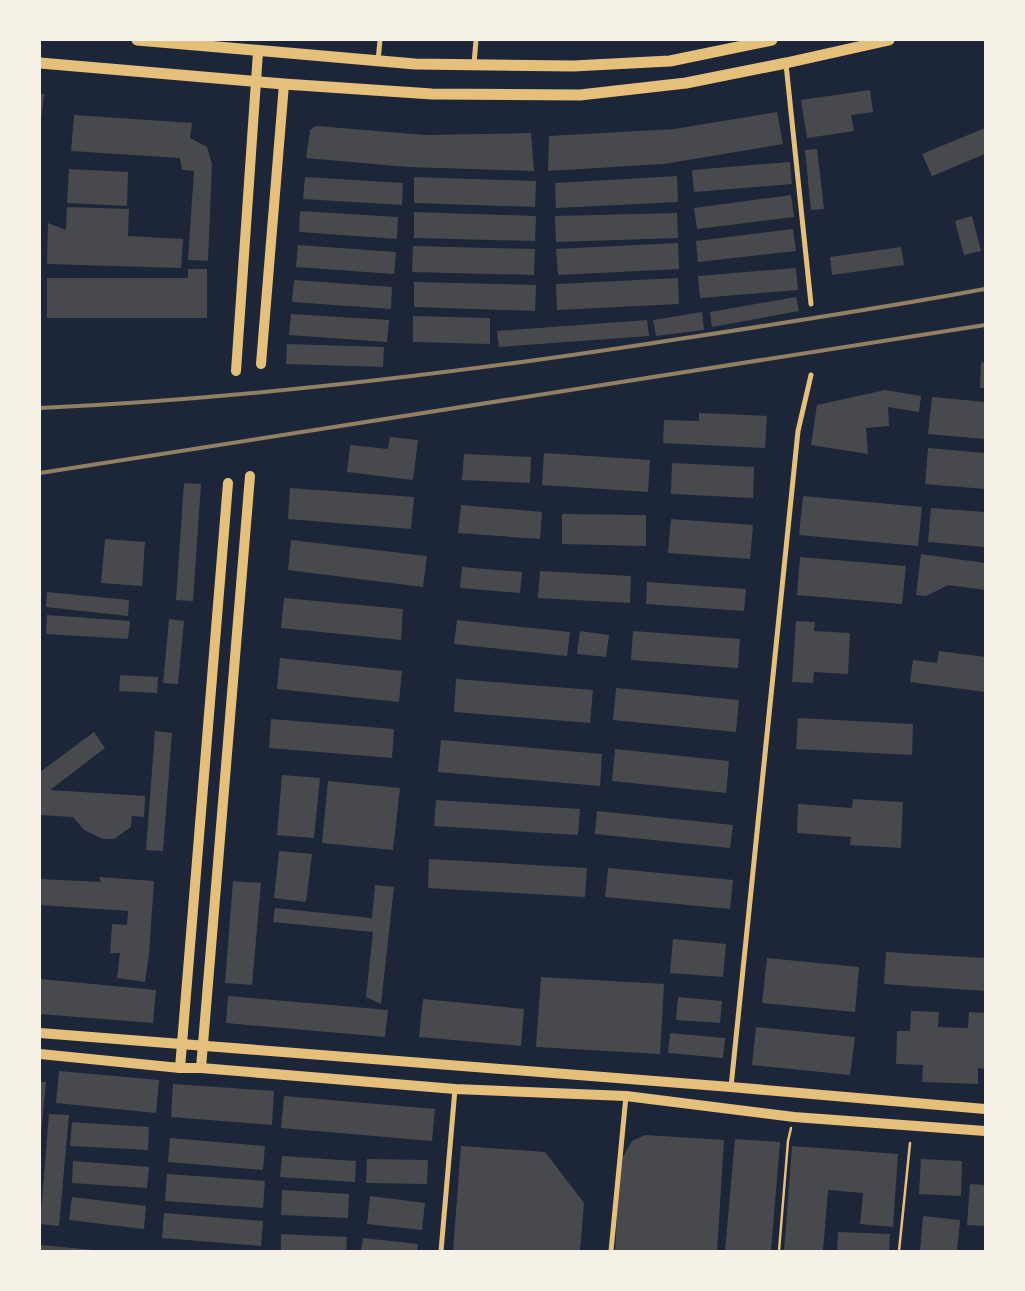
<svg xmlns="http://www.w3.org/2000/svg" width="1025" height="1291" font-family="Jost,sans-serif">
<style>
.green{fill:#1d2539}
.building{fill:#48494c}
.lines{fill:none;stroke-linecap:round;stroke-linejoin:round}
.path{stroke:#e5c07b;stroke-width:2.5}
.minor{stroke:#e5c07b;stroke-width:5}
.secondary{stroke:#e5c07b;stroke-width:10}
.primary{stroke:#e5c07b;stroke-width:11}
.rail{stroke:#918062;stroke-width:4}
</style>
<rect width="100%" height="100%" fill="#14213d"/>
<!-- green -->
<rect class="green" x="40" y="40" width="945" height="1211"/>
<!-- building -->
<g class="building">
<path d="M870,90L873,112L851,115L854,131L807,138L801,100Z"/>
<path d="M40,94H44L41,121H40Z"/>
<path d="M777,112L783,144L664,164L548,171L549,136L674,129Z"/>
<path d="M74,115L192,123L190,138L207,147L212,164L208,261L188,260L194,171L182,170L180,158L71,151Z"/>
<path d="M316,126L426,135L531,133L534,171L408,167L306,158L310,130Z"/>
<path d="M985,128V154L932,176L922,154Z"/>
<path d="M817,149L824,209L811,210L805,150Z"/>
<path d="M790,162L792,184L694,192L692,170Z"/>
<path d="M69,169L128,172L127,206L67,203Z"/>
<path d="M677,176L678,202L556,208L555,183Z"/>
<path d="M305,177L403,183L402,205L303,199Z"/>
<path d="M414,177L536,181L535,207L414,203Z"/>
<path d="M791,195L794,217L697,229L694,208Z"/>
<path d="M67,207L129,209L128,236L183,239L181,268L47,264L48,223L66,230Z"/>
<path d="M300,211L398,217L397,239L299,232Z"/>
<path d="M414,212L536,216L535,241L414,238Z"/>
<path d="M677,213L678,238L556,242L555,216Z"/>
<path d="M972,216L981,251L964,255L955,221Z"/>
<path d="M793,229L796,251L698,262L696,241Z"/>
<path d="M678,243L679,269L558,275L556,249Z"/>
<path d="M298,245L396,252L394,274L296,267Z"/>
<path d="M413,246L535,249L534,275L412,272Z"/>
<path d="M901,247L904,265L832,275L830,257Z"/>
<path d="M796,268L798,290L700,298L698,276Z"/>
<path d="M188,269H207V318H47V278H188Z"/>
<path d="M678,278L679,304L557,310L556,284Z"/>
<path d="M294,280L392,287L391,309L292,302Z"/>
<path d="M414,282L536,285L535,311L414,307Z"/>
<path d="M796,297L799,311L712,327L710,312Z"/>
<path d="M702,312L704,330L656,336L653,320Z"/>
<path d="M291,314L389,320L387,342L289,335Z"/>
<path d="M413,316L490,318V344L413,342Z"/>
<path d="M647,320L649,336L499,347L497,331Z"/>
<path d="M287,344L384,347L383,367L286,364Z"/>
<path d="M981,362L985,363V388H980Z"/>
<path d="M885,390L921,396L919,412L888,407L889,426L866,428L868,454L811,445L817,405Z"/>
<path d="M932,397L985,402V439L928,434Z"/>
<path d="M699,413L767,416L765,448L663,443L664,420L699,421Z"/>
<path d="M390,437L418,440L413,480L347,472L350,445L388,449Z"/>
<path d="M928,448L985,453V489L925,484Z"/>
<path d="M544,453L650,460L648,492L542,485Z"/>
<path d="M464,454L531,457L530,483L462,480Z"/>
<path d="M672,463L754,467L753,498L671,494Z"/>
<path d="M184,483L201,484L193,601L176,600Z"/>
<path d="M290,488L414,497L411,529L288,519Z"/>
<path d="M803,496L922,507L918,546L799,535Z"/>
<path d="M461,505L542,512L540,539L458,533Z"/>
<path d="M931,508L985,512V547L928,542Z"/>
<path d="M562,514L646,515V546L562,544Z"/>
<path d="M671,519L753,525L750,559L668,553Z"/>
<path d="M105,539L145,542L142,586L101,583Z"/>
<path d="M291,540L427,556L423,587L288,570Z"/>
<path d="M921,554L985,563V590L948,585L926,596L916,595Z"/>
<path d="M800,557L906,566L902,604L797,595Z"/>
<path d="M462,567L522,572L520,593L460,588Z"/>
<path d="M540,571L631,576L630,603L538,598Z"/>
<path d="M647,582L746,589L744,611L646,604Z"/>
<path d="M47,592L129,600L128,616L46,607Z"/>
<path d="M284,598L403,609L401,640L281,628Z"/>
<path d="M47,615L130,621L128,639L46,634Z"/>
<path d="M169,619L184,621L178,684L163,683Z"/>
<path d="M457,620L570,632L567,656L454,644Z"/>
<path d="M796,621L815,622L814,631L850,633L848,674L814,672L813,683L792,682Z"/>
<path d="M580,631L609,635L606,657L577,654Z"/>
<path d="M633,631L740,639L738,668L631,660Z"/>
<path d="M939,651L985,657V692L910,682L913,660L937,663Z"/>
<path d="M280,658L402,671L399,702L277,689Z"/>
<path d="M120,675L158,677L157,693L119,691Z"/>
<path d="M456,679L593,690L590,723L454,712Z"/>
<path d="M616,688L739,700L736,732L613,720Z"/>
<path d="M798,718L913,724L912,755L796,749Z"/>
<path d="M271,719L394,729L392,758L269,748Z"/>
<path d="M155,731L172,733L163,851L146,850Z"/>
<path d="M94,732L105,748L50,790L145,796L144,817L132,816L131,827L114,839H103L84,830L73,817L40,815V772Z"/>
<path d="M441,740L602,754L600,786L438,772Z"/>
<path d="M615,749L729,761L726,793L612,781Z"/>
<path d="M282,775L320,778L314,838L277,835Z"/>
<path d="M328,781L400,788L393,850L322,843Z"/>
<path d="M853,799L903,802L901,848L850,845L851,837L797,833L798,804L852,808Z"/>
<path d="M436,800L580,809L578,835L434,826Z"/>
<path d="M597,811L733,825L730,848L595,834Z"/>
<path d="M279,851L312,854L306,902L274,898Z"/>
<path d="M429,859L587,868L585,897L428,888Z"/>
<path d="M608,868L733,880L730,909L605,897Z"/>
<path d="M99,877L154,881L149,955L145,982L117,978L120,953H110L112,924L127,925L128,911L40,905V879L101,882Z"/>
<path d="M233,881L261,883L252,985L225,983Z"/>
<path d="M375,885L394,887L381,1004L366,997L373,932L273,922L275,908L372,918Z"/>
<path d="M673,939L726,944L723,977L670,973Z"/>
<path d="M886,952L985,958V991L884,984Z"/>
<path d="M767,958L859,967L855,1012L762,1003Z"/>
<path d="M541,977L664,984L660,1054L536,1047Z"/>
<path d="M40,979L156,990L153,1023L40,1014Z"/>
<path d="M228,996L388,1010L385,1037L226,1023Z"/>
<path d="M678,997L722,1001L720,1023L676,1020Z"/>
<path d="M423,999L524,1009L521,1046L419,1037Z"/>
<path d="M911,1011L939,1012L938,1027L968,1028L969,1012L985,1013V1069L978,1068V1084L922,1082L923,1065L896,1064L897,1031H910Z"/>
<path d="M756,1027L855,1037L850,1075L752,1065Z"/>
<path d="M670,1033L725,1038L723,1058L668,1053Z"/>
<path d="M59,1071L159,1080L156,1113L56,1103Z"/>
<path d="M40,1082H46L41,1134H40Z"/>
<path d="M173,1084L274,1091L272,1125L171,1117Z"/>
<path d="M284,1096L435,1109L432,1141L281,1128Z"/>
<path d="M49,1114L69,1115L59,1226L40,1224Z"/>
<path d="M72,1122L149,1127L148,1150L70,1146Z"/>
<path d="M645,1135L724,1140L717,1251H615L620,1162L632,1141Z"/>
<path d="M170,1138L265,1146L263,1170L168,1162Z"/>
<path d="M735,1139L780,1142L771,1251H725Z"/>
<path d="M461,1146L545,1152L584,1203L580,1251H453Z"/>
<path d="M792,1146L898,1154L893,1227L860,1224L863,1193L828,1190L823,1251H784Z"/>
<path d="M282,1156L356,1161L355,1182L280,1177Z"/>
<path d="M367,1159L428,1160L427,1184L366,1183Z"/>
<path d="M921,1159L962,1161L961,1196L919,1194Z"/>
<path d="M73,1161L149,1167L147,1188L72,1183Z"/>
<path d="M167,1174L265,1181L263,1208L165,1201Z"/>
<path d="M970,1184L985,1185V1226L967,1225Z"/>
<path d="M282,1190L349,1194L348,1218L281,1215Z"/>
<path d="M370,1196L425,1203L422,1230L367,1224Z"/>
<path d="M72,1197L146,1206L144,1229L69,1220Z"/>
<path d="M164,1213L263,1221L261,1246L162,1238Z"/>
<path d="M923,1216L960,1220L957,1251H920Z"/>
<path d="M838,1232L890,1234L889,1251H837Z"/>
<path d="M281,1234L347,1237L346,1251H281Z"/>
<path d="M363,1238L418,1244L417,1251H361Z"/>
<path d="M41,1245L94,1250V1251H41Z"/>
</g>
<g class="lines">
<!-- path -->
<g class="path">
<path d="M779,1251L788,1141L791,1128"/>
<path d="M899,1251L910,1143"/>
</g>
<!-- minor -->
<g class="minor">
<path d="M378,61L380,40"/>
<path d="M474,64L476,40"/>
<path d="M786,64L811,304"/>
<path d="M731,1087L798,431L811,375"/>
<path d="M441,1251L455,1089"/>
<path d="M611,1251L626,1096"/>
</g>
<!-- secondary -->
<g class="secondary">
<path d="M261,364L284,84"/>
<path d="M236,371L258,52"/>
<path d="M40,1033L731,1087L985,1109"/>
<path d="M40,1054L180,1068H201L455,1089L626,1096L794,1117L985,1131"/>
<path d="M180,1068L228,483"/>
<path d="M201,1068L250,476"/>
</g>
<!-- primary -->
<g class="primary">
<path d="M137,40L415,64L573,66L670,61L772,40"/>
<path d="M40,63L284,84L432,94L580,95L686,83L786,63L889,40"/>
</g>
<!-- rail -->
<g class="rail">
<path d="M40,408C259,398 476,371 692,337C790,322 888,307 985,289"/>
<path d="M40,473L985,325"/>
</g>
</g>
<!-- border -->
<rect width="1025" height="1291" fill="none" stroke="#f6f1e7" stroke-width="82"/>
</svg>
